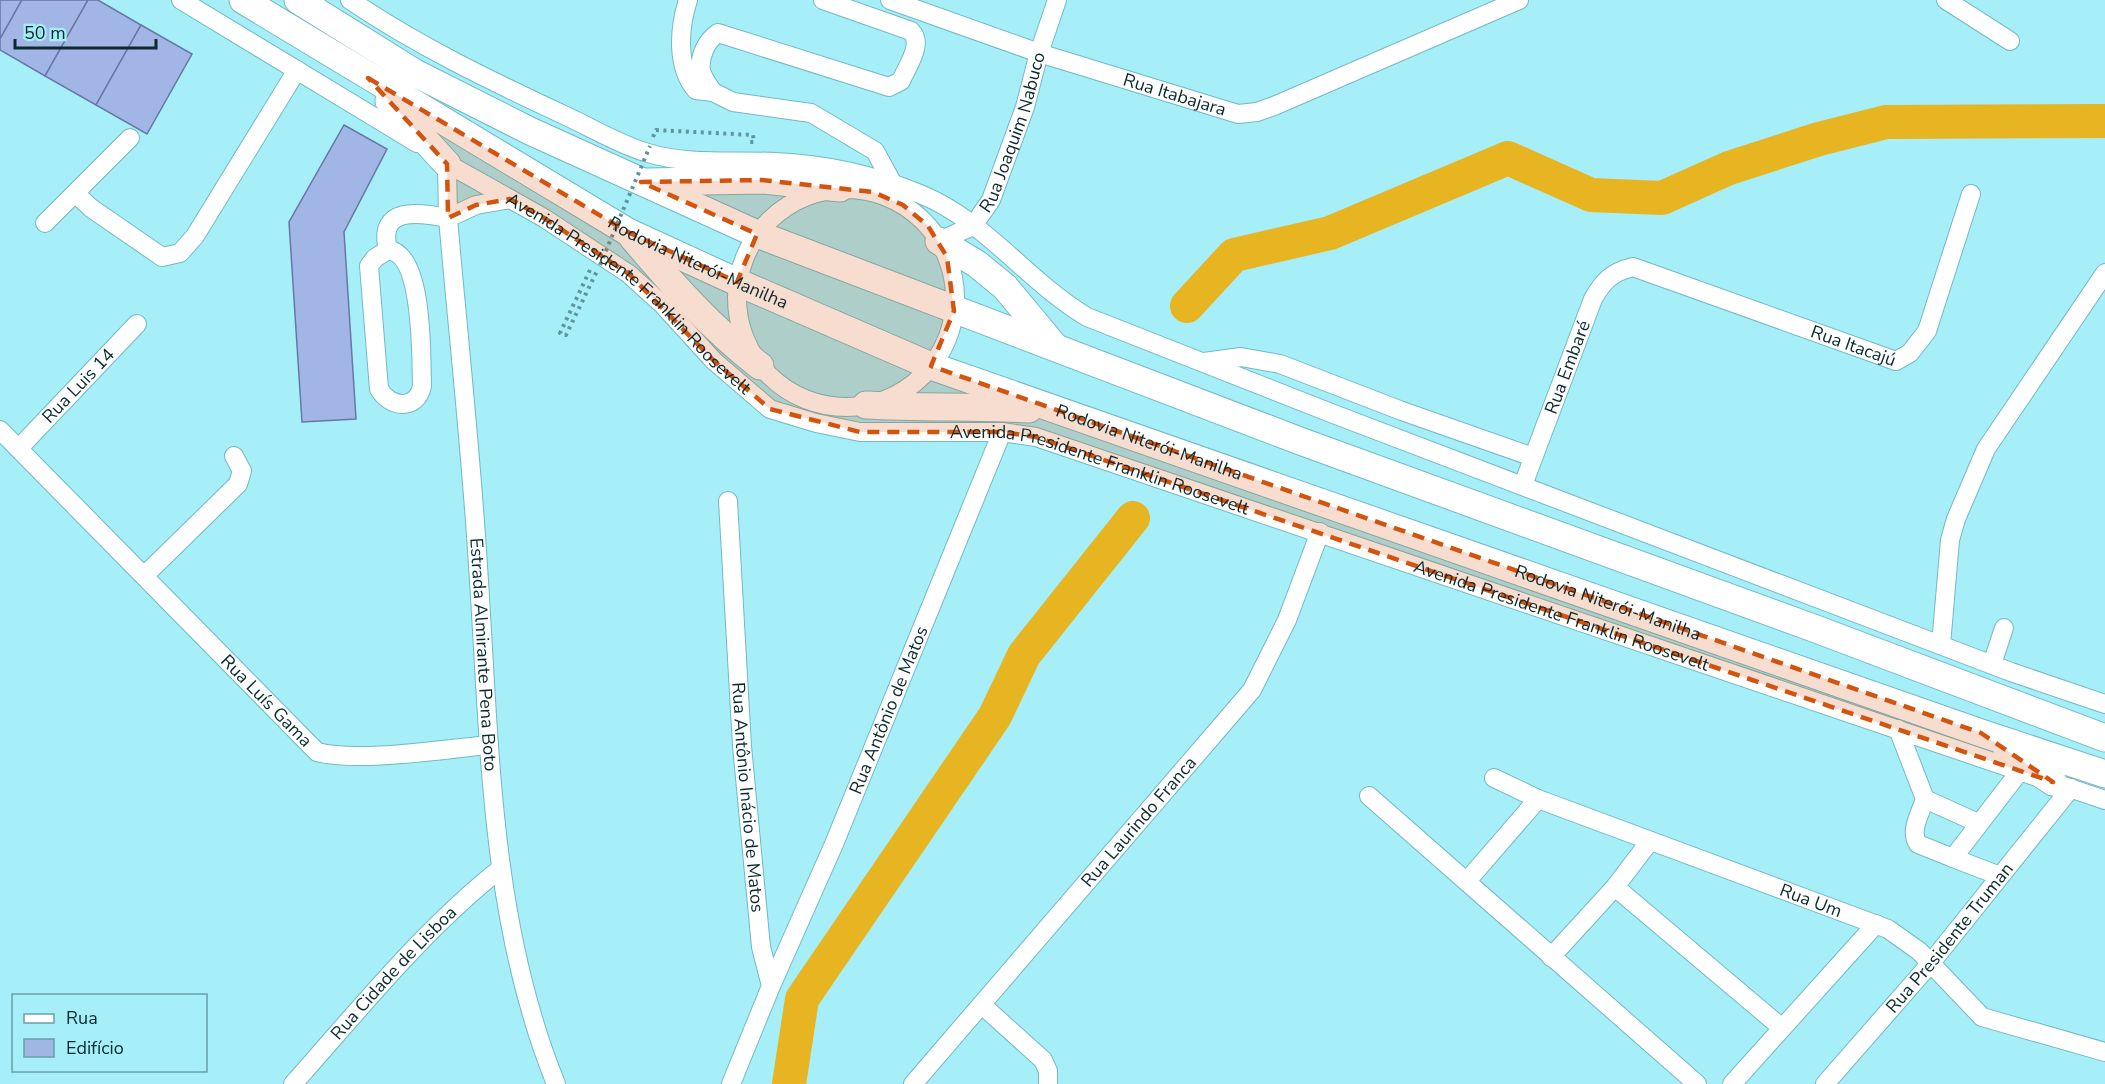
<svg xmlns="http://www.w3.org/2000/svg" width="2105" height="1084" font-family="'Nunito Sans',sans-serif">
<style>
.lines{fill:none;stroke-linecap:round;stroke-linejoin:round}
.river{stroke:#e7b422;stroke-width:34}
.building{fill:#a2b6e6;stroke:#6678a4;stroke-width:1.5}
.minor-casing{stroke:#73b9c3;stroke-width:20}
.highway-casing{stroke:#73b9c3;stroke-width:29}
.path{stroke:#5f959c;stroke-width:4;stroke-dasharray:3 4.5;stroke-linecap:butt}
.minor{stroke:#fff;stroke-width:18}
.highway{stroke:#fff;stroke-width:27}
.path-bridge{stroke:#5f959c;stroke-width:4;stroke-dasharray:3 4.5;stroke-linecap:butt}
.marked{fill:#d2540f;fill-opacity:0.2;stroke:#d2540f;stroke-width:4.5;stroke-dasharray:12 8;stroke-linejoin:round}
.labels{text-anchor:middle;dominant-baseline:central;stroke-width:4.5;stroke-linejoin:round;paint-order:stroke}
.street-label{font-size:18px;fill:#0b2a2e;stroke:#a6eef8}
</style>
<rect width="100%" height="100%" fill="#a6eef8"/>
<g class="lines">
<!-- river -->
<g class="river">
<path d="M1187,306L1234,255L1330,233L1508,158L1591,195L1662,198L1729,168L1819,139L1886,122L2105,121"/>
<path d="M789,1084L802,999L995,716L1024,655L1133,518"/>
</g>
</g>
<!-- building -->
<g class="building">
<path d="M0,0H22L0,39Z"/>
<path d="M22,0H88L45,76L0,50V39Z"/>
<path d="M88,0H98L141,25L96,105L45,76Z"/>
<path d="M141,25L192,54L147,134L96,105Z"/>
<path d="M344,125L387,149L344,232L356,419L302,422L289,222Z"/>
</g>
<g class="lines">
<!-- minor casing -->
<g class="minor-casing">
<g id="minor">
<path d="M181,0L417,143"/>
<path d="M350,0C418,46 491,81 566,116C592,128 620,145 648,153C687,165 734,160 775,162C824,164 874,175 920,194C985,220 1028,282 1087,317L1331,413L2011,672L2105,704"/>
<path d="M688,0C679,28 676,67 696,90L713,92L733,102L811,113L875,151L893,184"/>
<path id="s1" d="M890,0L1039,53L1238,114L1257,112L1274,106L1519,0"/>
<path d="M1946,0L2010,41"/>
<path d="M713,92C709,86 702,77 701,70C699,56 707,40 718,33L889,87L901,81C907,66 924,44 911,31L823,0"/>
<path id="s2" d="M439,159L544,218L629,274L662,304L714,361L770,409L816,423L860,432H1002L1036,437L2105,800"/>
<path id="s3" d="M447,164L448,218C458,334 471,450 478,566C490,741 489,919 556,1084"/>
<circle cx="846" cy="298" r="109"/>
<path d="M76,194L91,208L162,257L180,253L195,236L297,70"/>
<path d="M448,218L476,205L510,199"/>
<path d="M45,223L130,138"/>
<path id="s4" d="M939,241L973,226L991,200L1025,107L1039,53L1057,0"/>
<path d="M388,250C424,253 421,357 422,386C417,411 390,408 379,389L369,266L375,258Z"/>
<path d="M388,250C377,206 419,212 448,218"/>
<path d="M1204,362L1241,357L1280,364L1402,411L1533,457"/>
<path id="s5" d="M0,430L317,752C359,763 443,749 489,745"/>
<path id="s6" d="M19,448L137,324"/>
<path id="s7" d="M1523,485L1593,299C1603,281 1612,272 1633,267L1896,361L1910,353L1927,331L1971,194"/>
<path id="s8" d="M728,501L742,746L761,947L771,986L731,1084"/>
<path d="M144,576L238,484L242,471L234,456"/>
<path d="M1941,645L1950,540L1956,519L1986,449L2105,273"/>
<path d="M1992,664L2004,628"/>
<path d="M1898,729L1925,799C1921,812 1909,831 1918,844L1953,858L2020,771"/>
<path id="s9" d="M1494,778L1538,799L1888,929L1919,951L1982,1017L2105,1052"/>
<path d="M1369,796L1697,1084"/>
<path d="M1925,799L1978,823"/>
<path d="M1953,858L2000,876"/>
<path d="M1467,881L1538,799"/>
<path d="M1615,887L1782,1028"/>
<path d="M1551,957L1615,887L1650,841"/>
<path id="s10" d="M771,986L834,844L1002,432"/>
<path d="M982,1005L1043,1060L1048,1071V1084"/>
<path id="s11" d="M293,1084C359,1010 422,931 500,869"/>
<path id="s12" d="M913,1084L1252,690L1287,620L1320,532"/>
<path d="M1732,1084L1876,924"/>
<path id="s13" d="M1825,1084L1930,964L2071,788"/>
</g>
</g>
<!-- highway casing -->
<g class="highway-casing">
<g id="highway">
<path id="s14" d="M243,0L628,232L737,282L931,366L1981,733L2105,774"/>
<path d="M298,0L415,73L530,131L757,234L1300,441L1816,629L2105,738"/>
<path d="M389,101L447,164"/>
<path d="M647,182L762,180L840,188"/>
<path d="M633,238C672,284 712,329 760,366"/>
<path d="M939,241L977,264L1005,287L1055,347"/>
<path d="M866,405C920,408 974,406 1029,409"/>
<path d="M2007,751L2053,782"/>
</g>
</g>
<!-- path -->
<g class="path">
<path d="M653,137L656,130L753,135L754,142H750"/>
<path d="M590,270L560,333L566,335L597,271"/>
</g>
<!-- minor -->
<use href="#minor" class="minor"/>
<!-- highway -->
<use href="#highway" class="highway"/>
<!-- path-bridge -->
<path class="path-bridge" d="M600,265L650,146"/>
</g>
<!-- marked area -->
<path class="marked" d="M368,78L628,232L737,282L757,234L641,182L762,180L873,192L903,205L928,226L947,257L954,311L931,366L1981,733L2053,782L1036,437L1002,432H860L770,409L714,361L629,274L544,218L510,199L476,205L448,218L447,164Z"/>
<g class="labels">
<!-- street labels -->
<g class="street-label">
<text stroke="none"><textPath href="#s1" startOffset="300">Rua Itabajara</textPath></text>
<text stroke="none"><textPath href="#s4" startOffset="140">Rua Joaquim Nabuco</textPath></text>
<text stroke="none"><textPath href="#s14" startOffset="526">Rodovia Niterói-Manilha</textPath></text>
<text stroke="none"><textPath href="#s2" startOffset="234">Avenida Presidente Franklin Roosevelt</textPath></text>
<text stroke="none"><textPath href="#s7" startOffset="486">Rua Itacajú</textPath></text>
<text stroke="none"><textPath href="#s7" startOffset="126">Rua Embaré</textPath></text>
<text stroke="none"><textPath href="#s6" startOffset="86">Rua Luis 14</textPath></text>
<text stroke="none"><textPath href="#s14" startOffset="1012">Rodovia Niterói-Manilha</textPath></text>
<text stroke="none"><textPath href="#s2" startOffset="756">Avenida Presidente Franklin Roosevelt</textPath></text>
<text stroke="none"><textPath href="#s14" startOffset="1498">Rodovia Niterói-Manilha</textPath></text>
<text stroke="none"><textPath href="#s2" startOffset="1242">Avenida Presidente Franklin Roosevelt</textPath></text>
<text stroke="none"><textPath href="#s3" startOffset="492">Estrada Almirante Pena Boto</textPath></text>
<text stroke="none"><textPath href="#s5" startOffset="380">Rua Luís Gama</textPath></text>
<text stroke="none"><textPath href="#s10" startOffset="300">Rua Antônio de Matos</textPath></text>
<text stroke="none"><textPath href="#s8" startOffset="297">Rua Antônio Inácio de Matos</textPath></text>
<text stroke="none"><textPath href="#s12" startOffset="346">Rua Laurindo Franca</textPath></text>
<text stroke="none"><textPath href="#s9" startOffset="340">Rua Um</textPath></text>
<text stroke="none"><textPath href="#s13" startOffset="192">Rua Presidente Truman</textPath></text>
<text stroke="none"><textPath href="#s11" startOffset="150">Rua Cidade de Lisboa</textPath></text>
</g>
</g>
<!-- legend -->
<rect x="12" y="994" width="195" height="78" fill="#a6eef8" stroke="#68a0a7" stroke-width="1.5"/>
<rect x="24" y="1014" width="30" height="9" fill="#ffffff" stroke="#68a0a7" stroke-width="1.5"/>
<text x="66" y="1024" font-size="18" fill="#0b2a2e">Rua</text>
<rect x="24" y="1039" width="30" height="18" fill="#a2b6e6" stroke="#68a0a7" stroke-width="1.5"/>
<text x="66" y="1054" font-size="18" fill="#0b2a2e">Edifício</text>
<!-- scale -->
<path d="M15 39v9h141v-9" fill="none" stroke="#0b2a2e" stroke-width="3"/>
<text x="24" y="39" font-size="18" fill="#0b2a2e" stroke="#a6eef8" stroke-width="4.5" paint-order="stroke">50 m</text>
</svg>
